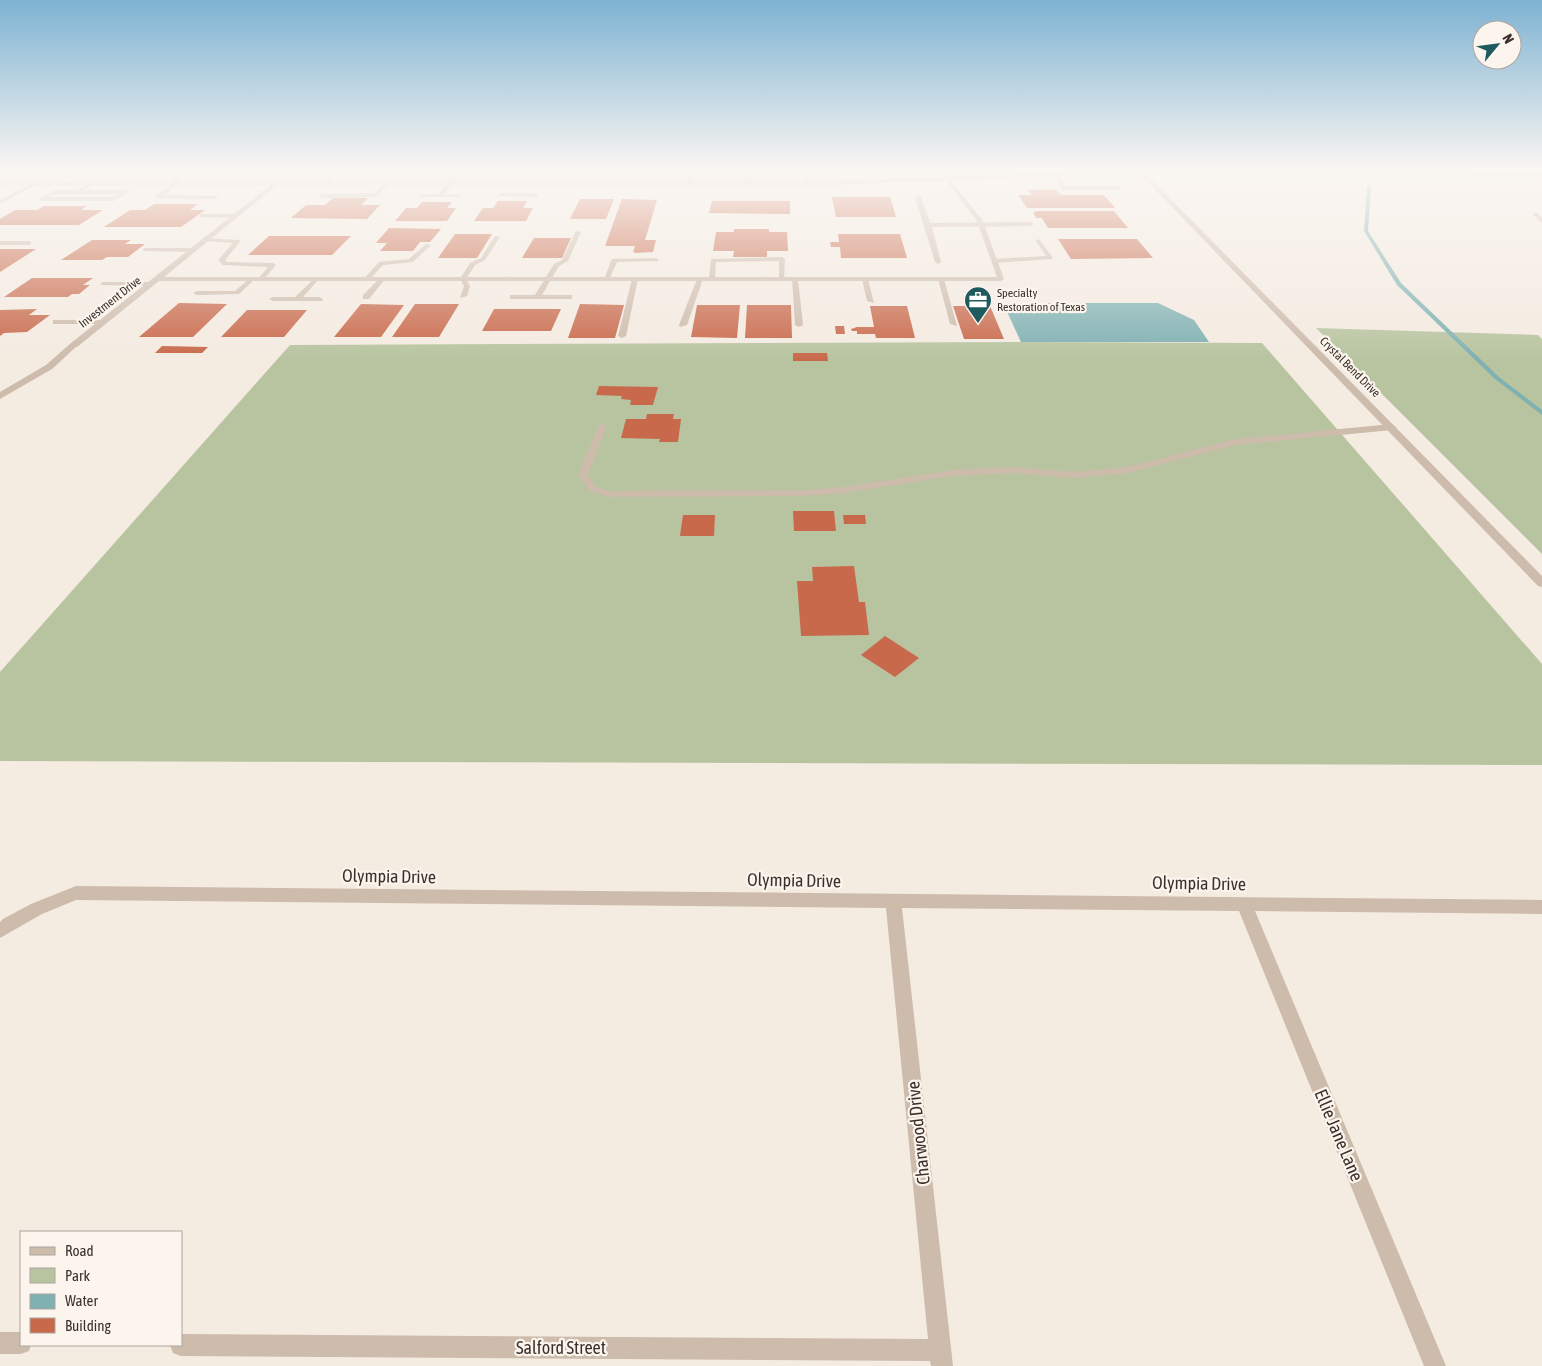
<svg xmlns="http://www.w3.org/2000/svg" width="1542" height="1366" font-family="'Asap Condensed',sans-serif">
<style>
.green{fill:#b8c4a0}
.water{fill:#7fb0b2}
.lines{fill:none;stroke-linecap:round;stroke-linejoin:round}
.stream{fill:#7fb0b2;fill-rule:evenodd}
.building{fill:#c8694b}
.service{fill:#cdbbac;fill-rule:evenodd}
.minor{fill:#cdbbac;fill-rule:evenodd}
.tertiary{fill:#cdbbac;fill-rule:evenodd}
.labels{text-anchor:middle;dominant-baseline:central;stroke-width:4.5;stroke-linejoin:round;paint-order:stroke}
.far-poi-label{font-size:12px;fill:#3b302b;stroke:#fbf5ee;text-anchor:start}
.far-street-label{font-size:12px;fill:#3b302b;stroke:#fbf5ee}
.near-street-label{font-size:18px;fill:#3b302b;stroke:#fbf5ee}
</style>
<rect width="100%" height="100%" fill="#f4ebe1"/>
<!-- green -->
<g class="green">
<path d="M1316,328L1538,335L1542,339V554Z"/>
<path d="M1021,342L1262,343L1542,664V765L0,761V672L290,345Z"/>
</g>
<!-- water -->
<path class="water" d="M1003,303H1158L1194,320L1209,342H1021Z"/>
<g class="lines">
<!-- stream -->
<path class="stream" d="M1369,186L1371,187L1368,231L1401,283L1499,377L1542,410V415L1495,379L1397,285L1364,231L1367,187Z"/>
</g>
<!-- building -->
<g class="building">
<path d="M1028,190H1056L1061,195H1104L1115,208H1027L1018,195H1032Z"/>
<path d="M832,197H890L896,217H836Z"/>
<path d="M333,198H368L361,205H380L367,219L291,218L306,205H325Z"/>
<path d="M580,199H614L606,219H570Z"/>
<path d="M622,199L657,200L645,240H656L653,252L636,253L633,252L635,246H605Z"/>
<path d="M498,201H527L523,208H533L526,221H474L483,208H493Z"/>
<path d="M712,201H790V214L709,213Z"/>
<path d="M422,202H452L447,208H456L447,221H395L406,208H417Z"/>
<path d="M154,204H198L190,210H205L181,227H104L130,210H145Z"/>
<path d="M44,206H87L81,210H103L79,225H0V219L15,210H37Z"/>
<path d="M1038,211H1114L1128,228H1048L1042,218H1036L1033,212Z"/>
<path d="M389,228L441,229L430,242H420L413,251H380L387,243H376Z"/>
<path d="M734,229H769V232H787L788,251H767V257H733L734,251H713L716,232H734Z"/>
<path d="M455,234H492L477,258H438Z"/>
<path d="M838,234H900L907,258H841L840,247H831L830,242H839Z"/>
<path d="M269,236H351L332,255H248Z"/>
<path d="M534,238H571L562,258H522Z"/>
<path d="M1058,239H1137L1153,258L1071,259Z"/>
<path d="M92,240H131L125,244H145L128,257H107L102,260H61Z"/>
<path d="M0,249H36L0,272Z"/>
<path d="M32,278H93L83,285H90L79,294H72L68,297H4Z"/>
<path d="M179,303L227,304L193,337H139Z"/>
<path d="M361,304L404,305L381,337H334Z"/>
<path d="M415,304H459L439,337H392Z"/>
<path d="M580,304L624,305L615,338H568Z"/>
<path d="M697,305H740L737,338L691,337Z"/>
<path d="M747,305H791L792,338H745Z"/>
<path d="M870,306H907L915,338H876L875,334H857V331H852L851,329L857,327H874Z"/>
<path d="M953,306H990L1004,339H964Z"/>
<path d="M37,309L29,315H50L27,332L4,333L0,336V310Z"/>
<path d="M494,309H561L551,331H482Z"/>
<path d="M247,310H307L284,337H221Z"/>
<path d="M835,326H844L845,334H836Z"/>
<path d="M162,346L208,347L202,353H155Z"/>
<path d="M793,353H827L828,361H793Z"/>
<path d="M599,386L658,387L653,405H630L631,400L621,399L622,396L596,395Z"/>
<path d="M647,414H674L673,419H681L678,442H659L660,439L621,438L626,419H646Z"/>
<path d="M793,511H834L836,531H794Z"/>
<path d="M683,515H715L714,536H680Z"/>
<path d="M843,515H865L866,524H844Z"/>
<path d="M854,566L859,602H865L869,635L801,636L797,581H813L812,567Z"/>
<path d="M885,636L919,658L895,677L861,655Z"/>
</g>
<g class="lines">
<!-- service -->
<g class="service">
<path d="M72,169H78L59,184H55V182Z"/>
<path d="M177,169H182L174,188L164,195L216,196L218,199L156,198V196L170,186Z"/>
<path d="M337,169H420L340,172L327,184H323V182Z"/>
<path d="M456,169H461L445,194H459L461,197H419L421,194H439Z"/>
<path d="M688,169H694L693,183L690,185L687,183Z"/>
<path d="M746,169H752V183L749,185L746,183Z"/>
<path d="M803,169H809V184L804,183Z"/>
<path d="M889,169H894L899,182H895Z"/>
<path d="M943,169H949L950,180L945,179Z"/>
<path d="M1027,169H1032L1035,176H1031Z"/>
<path d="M1400,169H1407L1414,174L1409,175Z"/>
<path d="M549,171H651L654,173L651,175L547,174Z"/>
<path d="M1053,172H1057L1066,186H1119L1122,188L1119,190H1064L1061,188Z"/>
<path d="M92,181L94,184L84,190H126L129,192L114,201H41L38,199L56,190H76ZM57,194H119L113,197H49Z"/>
<path d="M387,181L389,184L376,197L321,198L318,196L321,194L374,193Z"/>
<path d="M34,182L39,183L0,204V200Z"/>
<path d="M501,193H536L539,195L536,197L499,196Z"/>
<path d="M918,195L921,197L930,223L1031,222L1034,224L1031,226L932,227L941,262L938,264L935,262L915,197Z"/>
<path d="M201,214H235L238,216L235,218L199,217Z"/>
<path d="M576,231L581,232L568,261L559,266L542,295H572V299H510V295H535L554,264L562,260Z"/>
<path d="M495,236L500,237L485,260L475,265L466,279L470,286L467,296L460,298L464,286L460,279L470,263L481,258Z"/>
<path d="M204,238L240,240V242L225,260L227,262L273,263L276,265L263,280H259L258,279L268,267L223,265L218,260L233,243L206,241L203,239Z"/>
<path d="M1039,239L1053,258L1052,259L994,263L991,261L994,259L1046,256L1036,241Z"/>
<path d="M0,241H29L32,243L29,245H0Z"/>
<path d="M426,244L431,245L413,262L383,265L369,280L364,279L379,262L409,259Z"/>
<path d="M145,248H193L196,250L193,252L143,251V249Z"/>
<path d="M782,257L785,259L784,280L779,279V261L716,262L715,279L712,281L709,279L711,259Z"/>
<path d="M656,258L658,259V261L617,262L609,280L604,279L612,259Z"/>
<path d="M316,277L319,279L303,297H319L323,299L322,301H273L269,299L273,297H295Z"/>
<path d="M635,277L638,279L626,336L622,338L618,336L632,279Z"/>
<path d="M700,277L703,279L687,325L680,327L679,325L697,279Z"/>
<path d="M795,277L798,279L803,325L799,327L795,325L792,279Z"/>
<path d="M865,277L868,279L874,303L867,301L862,279Z"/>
<path d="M941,277L944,279L957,326L950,324L938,279Z"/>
<path d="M250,278L255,279L239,294L197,295L193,293L197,291H235Z"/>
<path d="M380,278L385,279L369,299H363V295Z"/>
<path d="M103,282H151L154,284L151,286L101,285L100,284Z"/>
<path d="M53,320H102L106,322L102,324H53Z"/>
<path d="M71,343L78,345L52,369L0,399V392L46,365Z"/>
<path d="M602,424L606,427L588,475L596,487L609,491L803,490L843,487L952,470L1012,467L1075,472L1128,467L1235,439L1392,424L1396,427L1392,430L1235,445L1128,473L1075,478L1012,473L952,476L843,493L803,496L609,497L590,491L578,475L598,427Z"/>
</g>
<!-- minor -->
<g class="minor">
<path d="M291,169H297L164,277H997L977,221L945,179L948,177L983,221L1004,279L1001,281H159L77,347H71V343Z"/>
<path d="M1533,213H1537L1542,218V223L1533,215Z"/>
<path d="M76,886L1542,900V914L1255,911L1446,1366H1424L1239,911L902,908L953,1366H931L930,1361L181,1356L173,1353L170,1345H181V1334L928,1339L886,908L76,900L42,914L0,938V922L3,919L31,904Z"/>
<path d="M0,1332H21V1345H31L29,1351L21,1354H0Z"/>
</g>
<!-- tertiary -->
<path class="tertiary" d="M1136,169H1141L1143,172H1542V176L1147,175L1542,576V587L1538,586L1141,175H1085L835,185H0V181H835L1085,171L1137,172Z"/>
</g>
<!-- sky -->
<linearGradient id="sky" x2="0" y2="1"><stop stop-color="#7eb2d2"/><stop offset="0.47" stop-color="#faf6f2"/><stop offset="1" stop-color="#faf6f2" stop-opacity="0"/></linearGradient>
<rect width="1542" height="361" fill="url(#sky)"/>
<!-- icons -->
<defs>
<g id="office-pin" transform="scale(1.4375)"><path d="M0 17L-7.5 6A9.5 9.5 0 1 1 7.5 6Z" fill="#1f5a5e" stroke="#fbf5ee"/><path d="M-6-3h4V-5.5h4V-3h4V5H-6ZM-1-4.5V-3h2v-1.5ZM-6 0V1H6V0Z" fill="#fff"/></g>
</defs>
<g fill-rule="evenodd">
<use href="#office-pin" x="978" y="300"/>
</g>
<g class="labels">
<!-- far-poi labels -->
<g class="far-poi-label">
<text x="997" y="293">Specialty<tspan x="997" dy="14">Restoration of Texas</tspan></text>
</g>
<!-- far-street labels -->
<g class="far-street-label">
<text transform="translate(110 302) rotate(-38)">Investment Drive</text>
<text transform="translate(1350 367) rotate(45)">Crystal Bend Drive</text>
</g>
<!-- near-street labels -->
<g class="near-street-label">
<text transform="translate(389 876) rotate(1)">Olympia Drive</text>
<text transform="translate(794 880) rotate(1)">Olympia Drive</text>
<text transform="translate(1199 883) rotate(1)">Olympia Drive</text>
<text transform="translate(918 1133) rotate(-96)">Charwood Drive</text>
<text transform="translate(1339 1135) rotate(67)">Ellie Jane Lane</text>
<text x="561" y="1347">Salford Street</text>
</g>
</g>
<!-- legend -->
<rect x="20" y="1231" width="162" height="115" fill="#fbf5ee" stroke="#aea6a0"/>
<rect x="30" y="1247" width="25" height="8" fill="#cdbbac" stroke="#aea6a0"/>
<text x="65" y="1256" font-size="15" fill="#3b302b">Road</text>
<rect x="30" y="1268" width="25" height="15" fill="#b8c4a0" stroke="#aea6a0"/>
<text x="65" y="1281" font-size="15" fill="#3b302b">Park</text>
<rect x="30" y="1294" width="25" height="15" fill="#7fb0b2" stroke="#aea6a0"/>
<text x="65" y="1306" font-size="15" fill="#3b302b">Water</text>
<rect x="30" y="1318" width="25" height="15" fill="#c8694b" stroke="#aea6a0"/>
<text x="65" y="1331" font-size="15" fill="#3b302b">Building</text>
<!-- north arrow -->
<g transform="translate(1497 45) rotate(61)"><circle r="24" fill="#fbf5ee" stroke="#aea6a0"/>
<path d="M0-4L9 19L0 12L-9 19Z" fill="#1f5a5e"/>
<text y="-8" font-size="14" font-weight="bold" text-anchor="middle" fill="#3b302b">N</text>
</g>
</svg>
